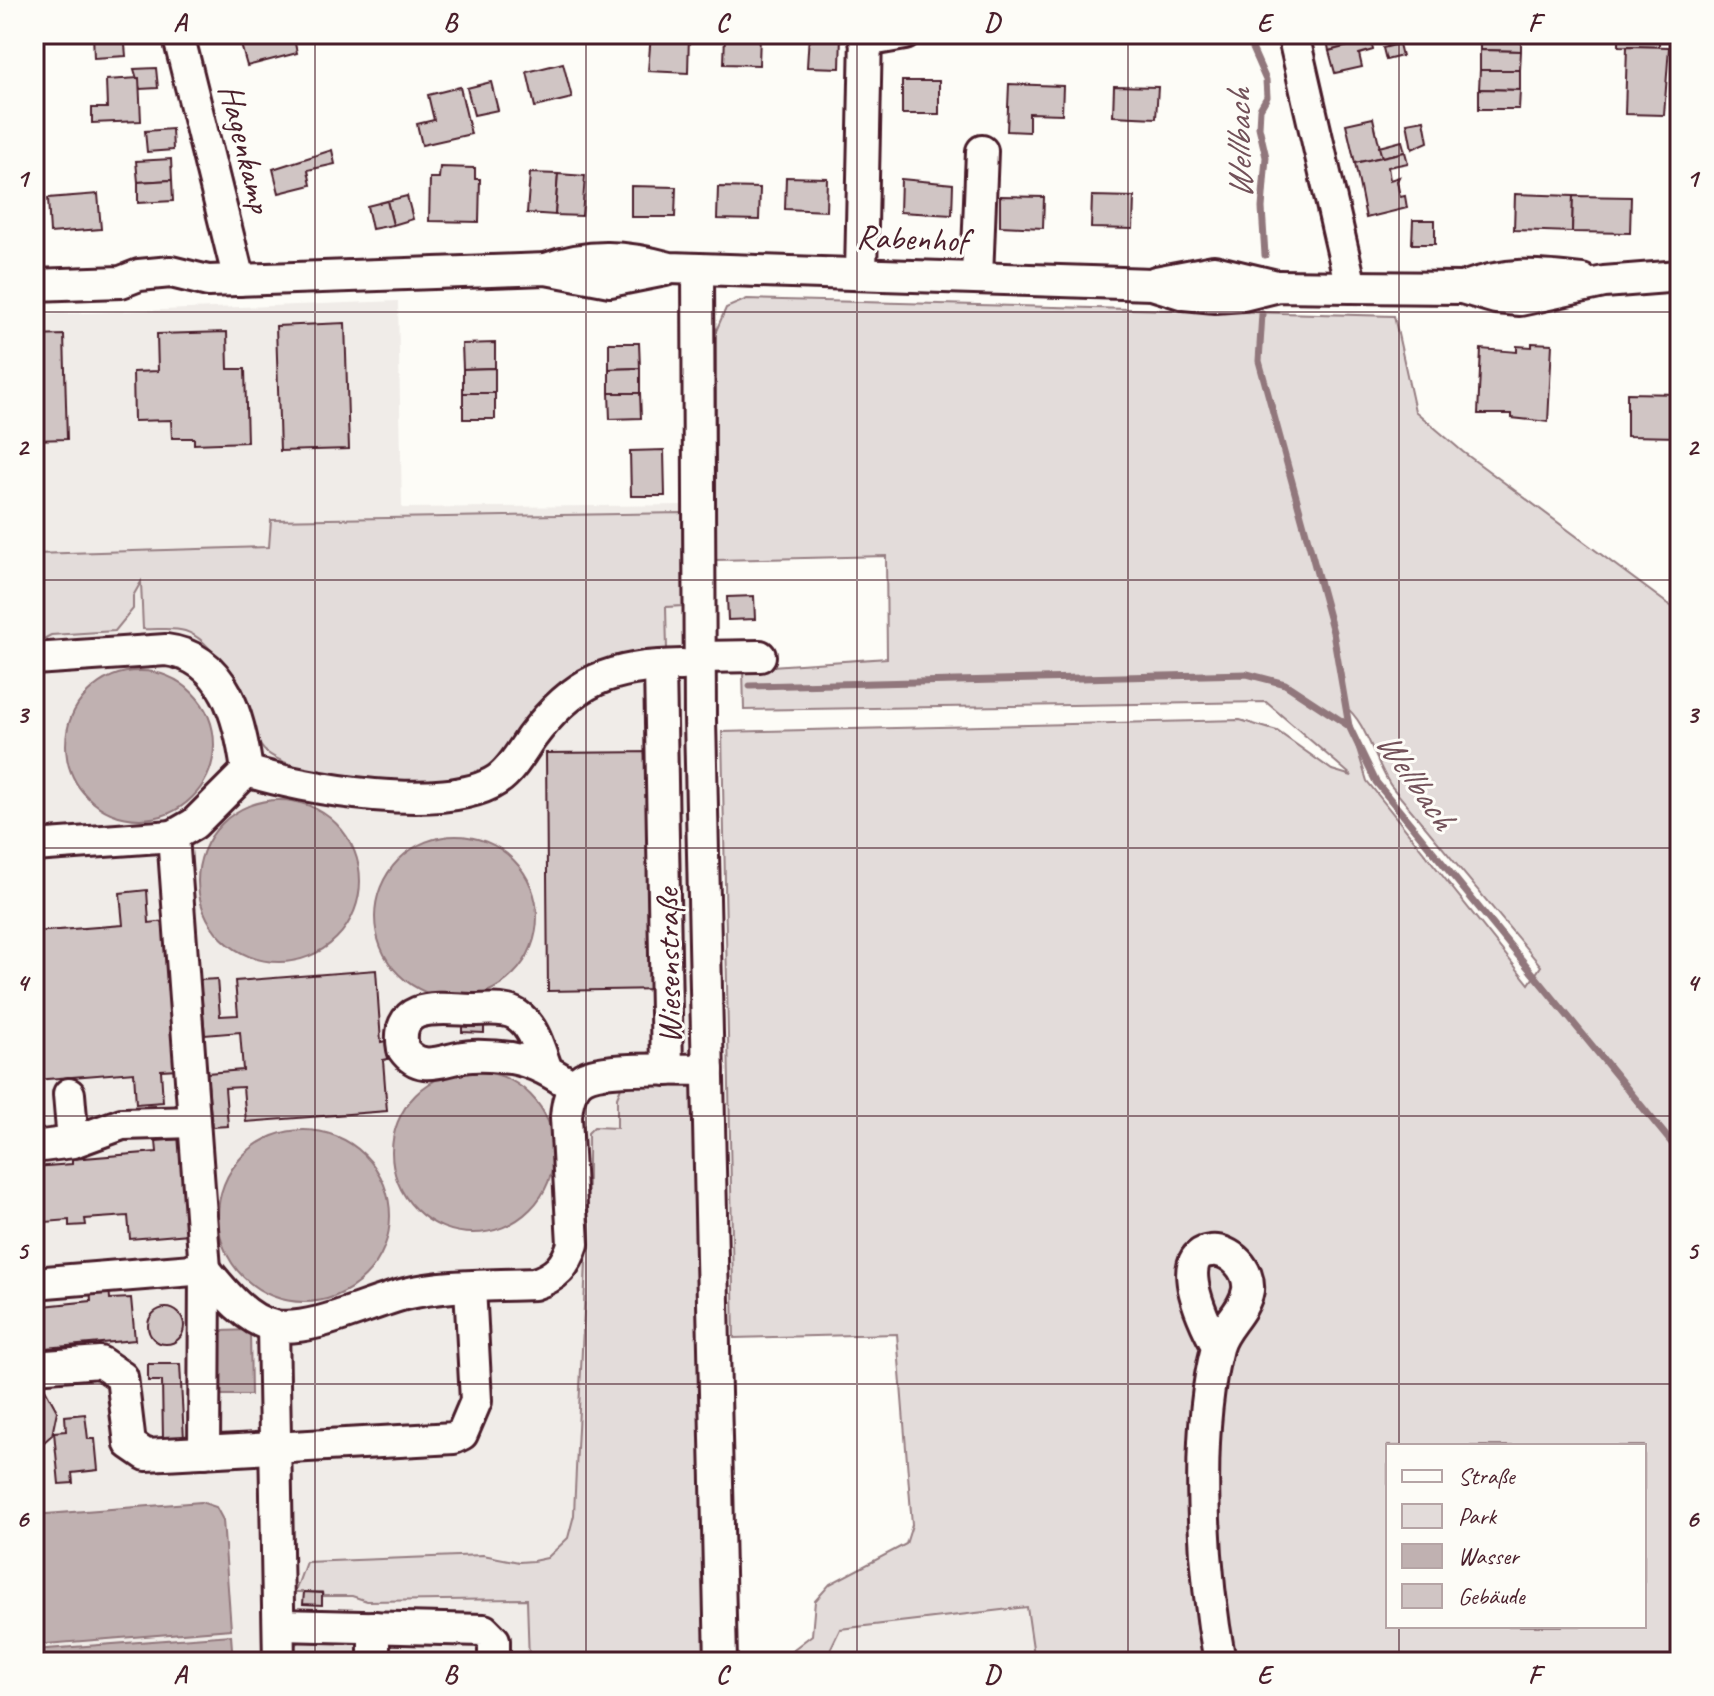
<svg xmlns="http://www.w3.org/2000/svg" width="1714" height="1696" font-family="Caveat,sans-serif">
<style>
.built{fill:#f0ece8}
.green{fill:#e3dcda;stroke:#967e82;stroke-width:2;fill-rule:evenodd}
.water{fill:#c0b1b1;stroke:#91777b;stroke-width:2}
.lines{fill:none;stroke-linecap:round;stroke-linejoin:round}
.stream{stroke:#91777b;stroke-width:7}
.building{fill:#d0c5c4;stroke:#4a1f2b;stroke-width:2}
.minor-casing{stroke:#4a1f2b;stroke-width:36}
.minor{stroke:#fdfcf7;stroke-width:30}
.grid{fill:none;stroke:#4a1f2b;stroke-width:2;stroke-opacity:0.55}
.labels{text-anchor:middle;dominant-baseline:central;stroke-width:6;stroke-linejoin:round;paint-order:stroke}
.street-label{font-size:34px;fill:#4a1f2b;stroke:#fdfcf7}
.water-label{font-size:36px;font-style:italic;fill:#73525a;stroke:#fdfcf7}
.neatline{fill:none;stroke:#4a1f2b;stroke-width:3}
.grid-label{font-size:26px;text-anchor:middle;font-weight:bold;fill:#4a1f2b}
</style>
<rect width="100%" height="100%" fill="#fdfcf7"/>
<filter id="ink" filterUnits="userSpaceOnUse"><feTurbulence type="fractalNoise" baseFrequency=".0125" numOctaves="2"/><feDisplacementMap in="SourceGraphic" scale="16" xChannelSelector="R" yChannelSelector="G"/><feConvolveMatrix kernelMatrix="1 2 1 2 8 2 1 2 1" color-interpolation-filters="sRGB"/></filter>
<g filter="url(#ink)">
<!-- built -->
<g class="built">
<path d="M398,301L402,508L688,505L706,1662H34V315Z"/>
<path d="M1027,1607L1035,1662H830L829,1652L840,1629Z"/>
</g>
<!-- green -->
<g class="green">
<path d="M747,299L1394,316L1415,411L1463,452L1680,613V1662H1035L1027,1607L840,1629L829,1652L830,1662H777L812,1635L815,1601L830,1584L906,1544L912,1525L897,1334L734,1338L722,732L1240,720L1277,731L1332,770L1352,776L1266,702L744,710L743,668L887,658L886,556L716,560V331L726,308ZM1344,706C1365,719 1375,762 1391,786L1541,966L1529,984L1367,781ZM1388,1446H1644V1626H1388Z"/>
<path d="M682,513L683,606L666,607L667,650L631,658L615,655C569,689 525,750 477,774C439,794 296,780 264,750C256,742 253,728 248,718C236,691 216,641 185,631C173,627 156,630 143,629L141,582L133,596V609L115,631L51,635L34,644V554L269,547L271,520Z"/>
<path d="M688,1079L698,1088L706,1662H529L527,1599L367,1601L352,1596H323L322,1592H295L306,1562L483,1555L519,1562L533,1561L547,1558L568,1538L574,1515C579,1388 589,1261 588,1133L594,1127L617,1128V1097L624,1080Z"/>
<path d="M307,1637L364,1641V1662H291V1648Z"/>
</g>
<!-- water -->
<g class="water">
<circle cx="140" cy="745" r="74"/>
<circle cx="279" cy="881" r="81"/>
<circle cx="456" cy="917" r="81"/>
<circle cx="473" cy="1152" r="81"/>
<circle cx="304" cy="1216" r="86"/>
<path d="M250,1330L251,1395H221V1331Z"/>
<path d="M201,1502L216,1507L223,1520L231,1629L34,1645V1515Z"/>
<path d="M231,1635L233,1662H34V1650Z"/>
</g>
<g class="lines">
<!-- stream -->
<g class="stream">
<path d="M1252,34L1251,46L1266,80L1267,97L1260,109L1259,127L1266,157L1262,208L1265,255"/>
<path d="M1262,314L1259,361L1333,632L1349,726L1376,782L1680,1153"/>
<path d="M750,686L1247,674L1285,684L1349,726"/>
</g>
</g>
<!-- building -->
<g class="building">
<path d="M93,34H124L126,56L94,58Z"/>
<path d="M293,34L297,53L247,66L240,41L263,34Z"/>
<path d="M651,34H689L688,73L648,71Z"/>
<path d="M725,34H760L759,65L724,64Z"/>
<path d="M809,34H841L840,68L807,67Z"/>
<path d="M1326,34H1370L1371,40L1329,51Z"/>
<path d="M1397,34L1399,44L1388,47L1384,35Z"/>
<path d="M1480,34H1521V51L1480,50Z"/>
<path d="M1619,34H1659V47L1619,46Z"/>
<path d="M1371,40L1373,50L1359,54L1362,67L1335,73L1329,51Z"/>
<path d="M1399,44L1402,56L1386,60L1383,48Z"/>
<path d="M1627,46L1669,47L1664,115L1625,114Z"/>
<path d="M1480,50L1521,51L1520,70H1480Z"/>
<path d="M563,63L572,98L535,107L527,72Z"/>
<path d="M156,68L158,88L140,89L134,69Z"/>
<path d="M1480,70H1520V90L1479,89Z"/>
<path d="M139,78L141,121L92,123V108H107L106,80Z"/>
<rect x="902" y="81" width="37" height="33"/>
<path d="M491,82L498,110L474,115L467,88Z"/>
<path d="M1009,84L1063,86L1062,114L1029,113V132L1007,131Z"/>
<path d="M1114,86L1158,87L1156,118L1113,116Z"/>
<path d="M460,87L471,134L422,145L417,124L434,120L428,95Z"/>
<path d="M1479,89L1520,90L1519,109H1479Z"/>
<path d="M1373,118L1382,157L1355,163L1346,124Z"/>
<path d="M1424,120L1428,142L1412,149L1407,123Z"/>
<path d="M172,129L173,150L147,152L145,131Z"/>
<path d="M1402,141L1405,152L1382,157L1379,147Z"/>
<path d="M332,150L335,164L308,170L311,185L279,193L273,169Z"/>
<path d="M1405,152L1408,163L1388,167L1390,180L1399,177L1397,181L1400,197L1405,196L1407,208L1366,218L1355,163Z"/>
<path d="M171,159L172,180L138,182L136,161Z"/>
<path d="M440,167L475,168V179H480L479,222L429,221L430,178H439Z"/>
<path d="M530,173L558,174L555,215L527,213Z"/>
<path d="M558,174L585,176L582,216L555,215Z"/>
<path d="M786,177L827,178L826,211L785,209Z"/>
<path d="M901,179L953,184L952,215L900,212Z"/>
<path d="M172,180L173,201L138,203V182Z"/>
<path d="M631,186L676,187L675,217H631Z"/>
<path d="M718,187L760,188L759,220L717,219Z"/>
<path d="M98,194L101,229L50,233L48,198Z"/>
<path d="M1515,194L1573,196L1572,232L1514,230Z"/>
<path d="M407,196L413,219L393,225L387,201Z"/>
<path d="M1000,196L1044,197L1043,228L1000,226Z"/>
<path d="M1092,196L1134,197L1133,229L1091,228Z"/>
<path d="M1573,196L1631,197L1630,233L1572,232Z"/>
<path d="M387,201L393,225L372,229L367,206Z"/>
<path d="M1413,220H1435V244H1412Z"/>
<path d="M345,323L349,449L280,451L276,326Z"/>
<path d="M227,332L228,369H245L247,442L194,444V438H172L171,420L134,421L133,372L158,371L157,334Z"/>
<path d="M64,335L67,439L34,440V336Z"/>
<path d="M495,343V368L463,369L462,344Z"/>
<path d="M609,343H639L640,368L609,369Z"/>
<path d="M1532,343L1552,344L1548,422L1512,418V414H1478L1481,349L1517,352V346L1532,347Z"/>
<path d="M495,368V393H463V369Z"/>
<path d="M640,368V393H609V369Z"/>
<rect x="463" y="393" width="32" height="26"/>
<path d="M609,393H640L641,418L610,419Z"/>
<path d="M1627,393L1680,394V437L1627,436Z"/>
<path d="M664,450L665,496H631L630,451Z"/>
<path d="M754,596L755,619L728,620L727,597Z"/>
<path d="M657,752L660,989L548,991L546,753Z"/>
<path d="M147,890L149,923L166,921L178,1069L161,1070L163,1102L136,1104L134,1072L35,1080L40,1133L34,1134V932L123,925L120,893Z"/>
<path d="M376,970L381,1042L386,1041L388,1059L383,1060L387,1111L246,1122L243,1087L225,1088L228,1126L212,1127L207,1073L243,1070L240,1032L205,1035L200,980L217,979L220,1016L238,1015L235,981Z"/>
<path d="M462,1022H484V1033L462,1032Z"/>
<path d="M182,1139L189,1234L130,1239L128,1216L85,1219L86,1225L69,1226V1220L34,1223V1167L72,1164V1159L157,1152L156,1141Z"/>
<path d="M109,1285L110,1299L131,1298L135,1340L34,1349V1307L91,1301L90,1287Z"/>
<circle cx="166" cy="1326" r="18"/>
<path d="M148,1364H180L184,1439H163L162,1381H148Z"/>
<path d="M34,1382L45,1389L57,1411L52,1435L34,1451Z"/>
<path d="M85,1414L88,1439H95L98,1470L72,1473L73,1483L59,1484L54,1432L66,1431L65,1416Z"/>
<path d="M304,1592L322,1593V1605L303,1604Z"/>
</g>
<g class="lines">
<!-- minor casing -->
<g class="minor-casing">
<g id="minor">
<path d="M178,34L239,280"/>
<path d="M1293,34L1351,287"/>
<path d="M865,41L905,34"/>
<path d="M546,269C590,253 626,256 670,268L1152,284L1184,294L1215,297L1243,295L1279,286L1351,287L1462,288L1496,298L1520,300L1604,282L1680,276"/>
<path d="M698,269L700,719L721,1662"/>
<path d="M861,274L866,34"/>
<path d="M977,277L982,151"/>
<path d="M1156,282L1214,271L1277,286"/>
<path d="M34,285L121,282L139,275L171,272L208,281L546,269L610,281L665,270"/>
<path d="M1462,288C1508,272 1534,274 1582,280"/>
<path d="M699,657L760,656"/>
<path d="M34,659L166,650C225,657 240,719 247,771C304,789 446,814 497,780C511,771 522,751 531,738C574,680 610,666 682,665"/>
<path d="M660,666L667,1070"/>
<path d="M34,846L173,836"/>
<path d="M547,1070C539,1050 535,1027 517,1015C505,1007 487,1010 474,1010C440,1009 394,1000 403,1049C422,1076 445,1057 472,1056C485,1055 499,1057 511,1058C535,1062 554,1074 574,1087"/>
<path d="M69,1094L73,1142"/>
<path d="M34,1147L73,1142L122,1124L194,1122"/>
<path d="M34,1283L205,1269C222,1290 247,1322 275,1326C313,1332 368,1303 405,1294C446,1284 492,1286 534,1284C556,1277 566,1266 573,1244L566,1117C567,1103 570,1086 583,1078C601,1066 684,1070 708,1070"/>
<path d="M273,1326L279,1662"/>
<path d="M1217,1345C1207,1329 1170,1254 1211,1251C1231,1249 1250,1270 1248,1290C1244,1313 1222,1327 1217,1348C1194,1437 1203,1572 1220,1662"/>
<path d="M34,1367L100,1362L122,1377L130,1444L146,1455L454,1438L462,1434L476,1401L470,1287"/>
<path d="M204,1452L205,1269L173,836L194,824L247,771"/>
<path d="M280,1625L484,1630L494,1640V1662"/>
<path d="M374,1627V1662"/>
</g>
</g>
<!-- minor -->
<use href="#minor" class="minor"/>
</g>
</g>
<!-- grid -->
<path class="grid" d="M315,34V1662M586,34V1662M857,34V1662M1128,34V1662M1399,34V1446M34,312H1680M34,580H1680M34,848H1680M34,1116H1680M34,1384H1680M1399,1626V1662"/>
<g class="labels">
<!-- street labels -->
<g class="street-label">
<text transform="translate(246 148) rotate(76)">Hagenkamp</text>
<text transform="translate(912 238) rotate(2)">Rabenhof</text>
<text transform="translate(668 966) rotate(-91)">Wiesenstraße</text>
</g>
<!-- water labels -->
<g class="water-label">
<text transform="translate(1239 144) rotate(-91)">Wellbach</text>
<text transform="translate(1416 780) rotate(55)">Wellbach</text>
</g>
</g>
<!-- margin -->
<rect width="1714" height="1696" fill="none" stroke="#fdfcf7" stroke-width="88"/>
<!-- legend -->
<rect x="1386" y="1444" width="260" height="184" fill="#fdfcf7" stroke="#b5a4a5" stroke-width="2"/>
<rect x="1402" y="1470" width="40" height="12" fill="#fdfcf7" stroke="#b5a4a5" stroke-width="2"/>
<text x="1458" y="1484" font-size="24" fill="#4a1f2b">Straße</text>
<rect x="1402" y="1504" width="40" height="24" fill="#e3dcda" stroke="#b5a4a5" stroke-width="2"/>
<text x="1458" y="1524" font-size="24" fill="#4a1f2b">Park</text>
<rect x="1402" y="1544" width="40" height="24" fill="#c0b1b1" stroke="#b5a4a5" stroke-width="2"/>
<text x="1458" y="1564" font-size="24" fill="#4a1f2b">Wasser</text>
<rect x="1402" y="1584" width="40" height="24" fill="#d0c5c4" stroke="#b5a4a5" stroke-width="2"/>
<text x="1458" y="1604" font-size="24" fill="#4a1f2b">Gebäude</text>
<rect x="44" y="44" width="1626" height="1608" class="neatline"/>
<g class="grid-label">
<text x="180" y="31">A</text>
<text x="450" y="31">B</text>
<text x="722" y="31">C</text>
<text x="992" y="31">D</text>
<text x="1264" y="31">E</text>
<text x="1534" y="31">F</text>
<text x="22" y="187">1</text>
<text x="1692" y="187">1</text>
<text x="22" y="455">2</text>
<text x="1692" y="455">2</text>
<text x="22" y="723">3</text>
<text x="1692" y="723">3</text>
<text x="22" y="991">4</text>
<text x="1692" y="991">4</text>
<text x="22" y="1259">5</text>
<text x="1692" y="1259">5</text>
<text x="22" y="1527">6</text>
<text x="1692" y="1527">6</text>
<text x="180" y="1683">A</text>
<text x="450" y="1683">B</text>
<text x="722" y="1683">C</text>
<text x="992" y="1683">D</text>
<text x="1264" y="1683">E</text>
<text x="1534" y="1683">F</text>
</g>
</svg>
